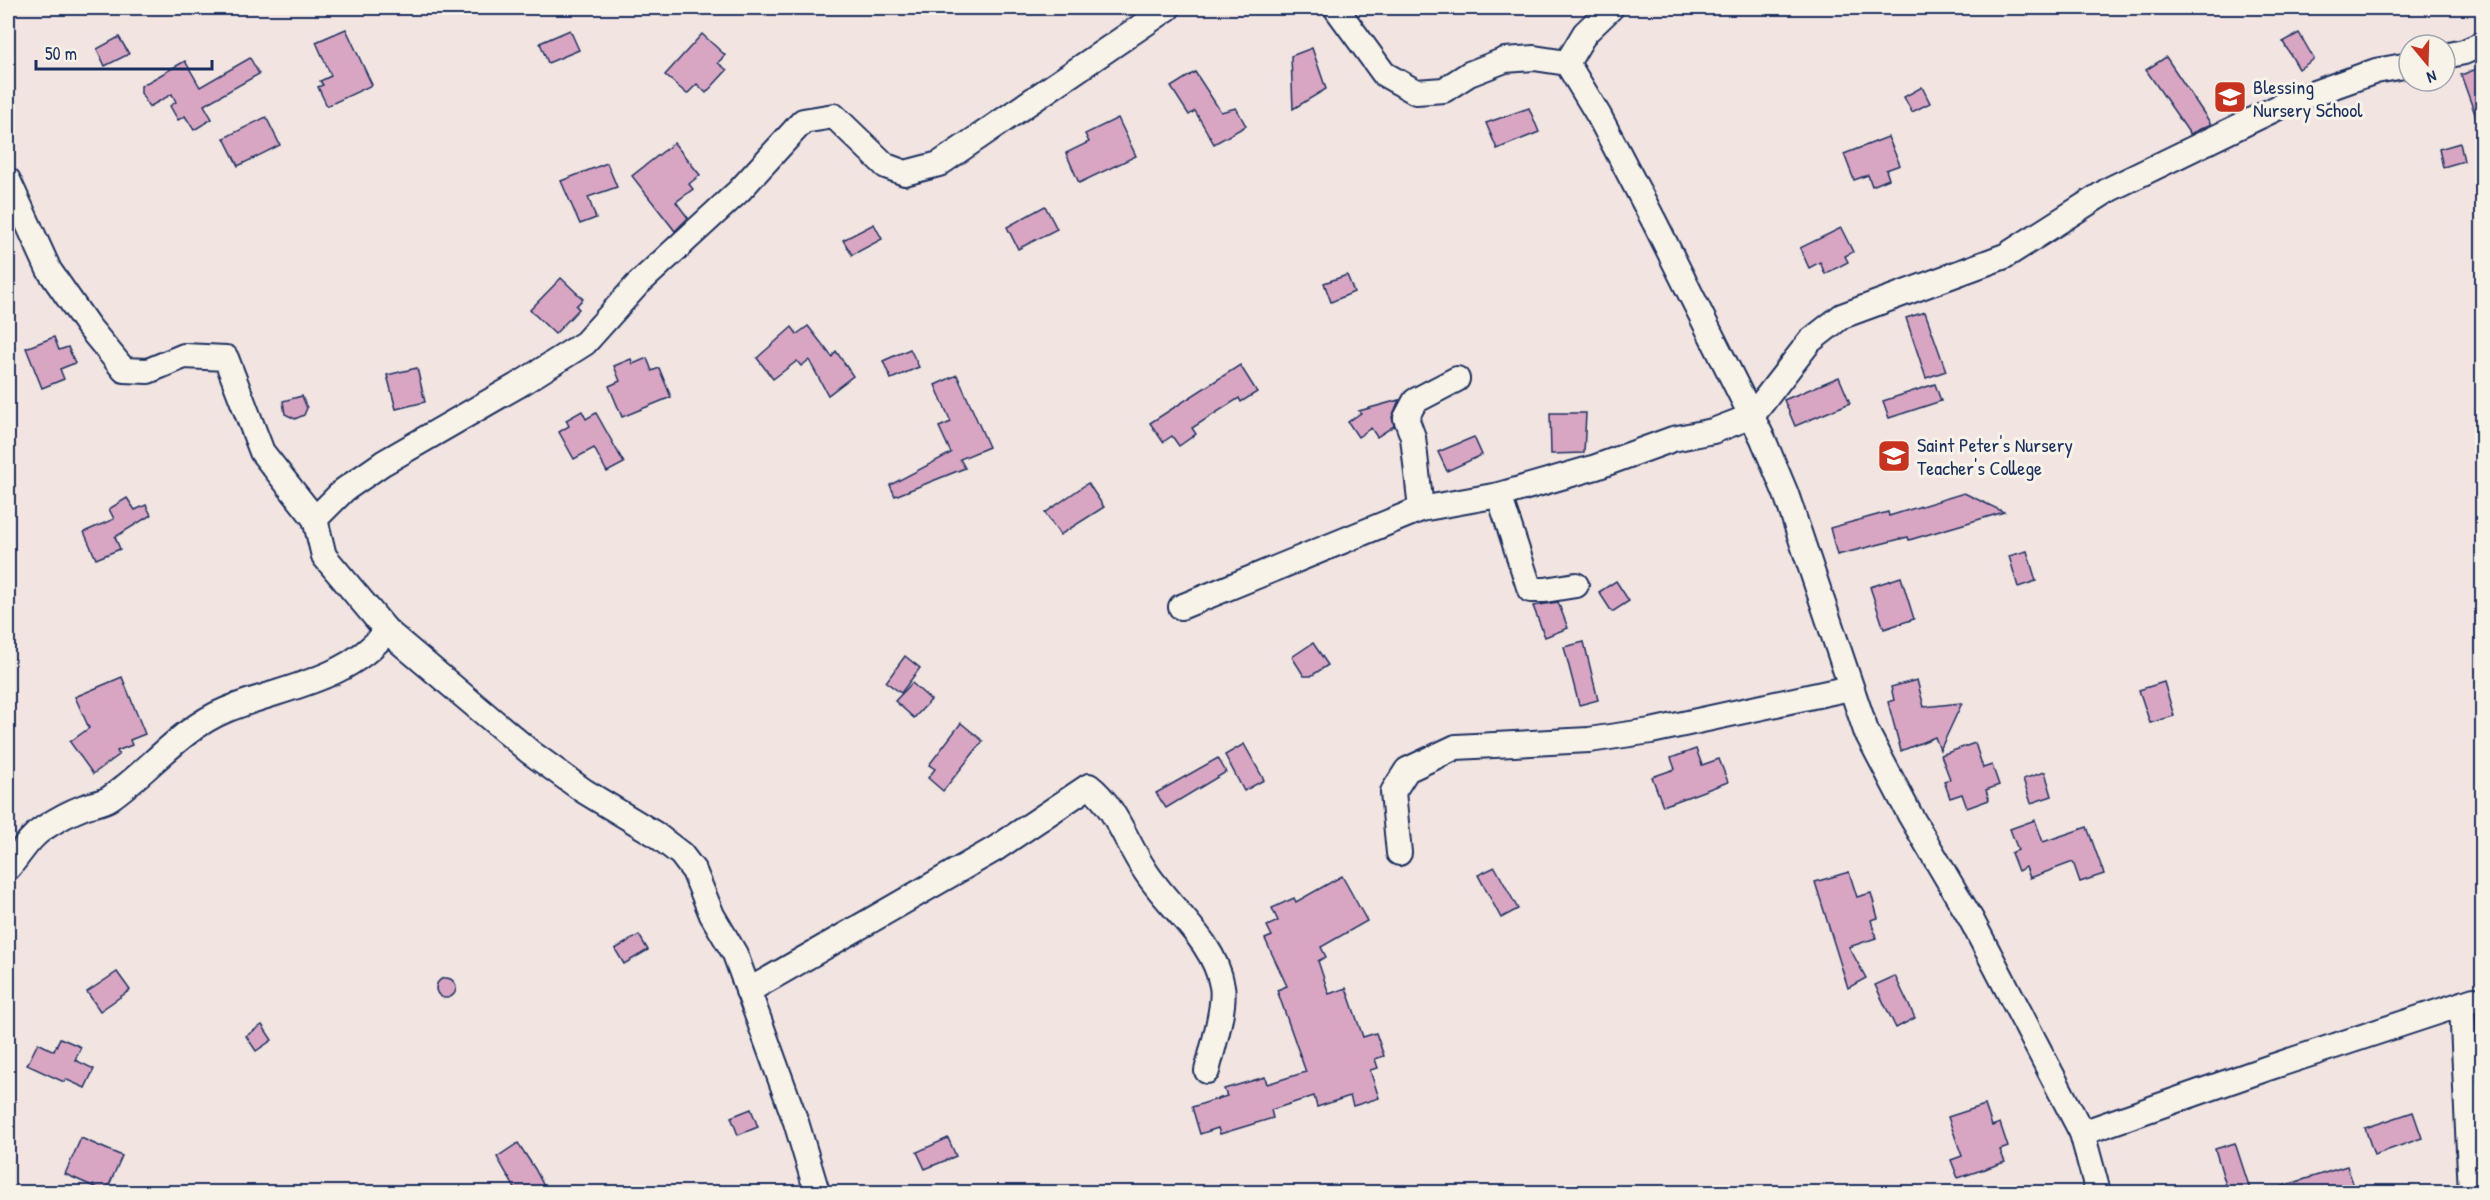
<svg xmlns="http://www.w3.org/2000/svg" width="2490" height="1200" font-family="'Patrick Hand',sans-serif">
<style>
.building{fill:#d8a6c3;stroke:#1b2f5e;stroke-width:1.5}
.lines{fill:none;stroke-linecap:round;stroke-linejoin:round}
.minor-casing{stroke:#1b2f5e;stroke-width:28}
.minor{stroke:#f7f3e8;stroke-width:24}
.labels{text-anchor:middle;dominant-baseline:central;stroke-width:6;stroke-linejoin:round;paint-order:stroke}
.poi-label{font-size:20px;fill:#1b2f5e;stroke:#f7f3e8;text-anchor:start}
</style>
<rect width="100%" height="100%" fill="#f1e4e1"/>
<filter id="ink" filterUnits="userSpaceOnUse"><feTurbulence type="fractalNoise" baseFrequency=".0167" numOctaves="2"/><feDisplacementMap in="SourceGraphic" scale="12" xChannelSelector="R" yChannelSelector="G"/><feConvolveMatrix kernelMatrix="1 2 1 2 8 2 1 2 1" color-interpolation-filters="sRGB"/></filter>
<g filter="url(#ink)">
<!-- building -->
<g class="building">
<path d="M346,29L372,85L327,106L318,87L323,85L320,81L331,76L316,42Z"/>
<path d="M570,30L579,50L548,63L540,43Z"/>
<path d="M2299,33L2314,59L2299,69L2283,42Z"/>
<path d="M702,34L725,55L718,63L727,70L706,93L697,84L687,94L665,75Z"/>
<path d="M119,37L129,54L105,66L97,49Z"/>
<path d="M1312,48L1326,89L1293,109L1291,56Z"/>
<path d="M2166,57L2211,124L2190,134L2146,70Z"/>
<path d="M250,58L259,74L204,105L212,119L194,130L185,116L178,120L170,106L176,102L172,94L149,107L141,93V86L185,61L200,87Z"/>
<path d="M2482,67V128H2480L2461,75Z"/>
<path d="M1195,72L1221,112L1236,108L1246,126L1214,144L1195,111L1189,115L1171,87Z"/>
<path d="M1922,87L1930,103L1912,112L1904,97Z"/>
<path d="M1529,108L1539,132L1497,149L1486,123Z"/>
<path d="M266,117L280,145L238,166L224,138Z"/>
<path d="M1118,118L1136,156L1079,183L1066,153L1089,142L1085,134Z"/>
<path d="M1888,137L1900,165L1886,170L1889,179L1872,186L1868,175L1854,180L1844,154Z"/>
<path d="M674,143L700,175L689,184L693,189L676,202L688,218L675,231L632,176Z"/>
<path d="M2460,143L2464,161L2443,167L2439,149Z"/>
<path d="M607,163L617,187L588,197L596,218L580,224L561,181Z"/>
<path d="M1045,206L1057,229L1018,249L1007,227Z"/>
<path d="M874,224L882,239L852,255L843,240Z"/>
<path d="M1841,228L1853,252L1845,256L1848,262L1825,274L1820,262L1809,268L1800,248Z"/>
<path d="M1347,275L1354,292L1331,302L1324,283Z"/>
<path d="M561,278L583,299L576,306L579,309L555,334L530,310Z"/>
<path d="M1925,312L1946,371L1926,378L1906,318Z"/>
<path d="M808,326L832,357L836,351L853,376L828,395L809,360L801,366L797,361L773,379L757,358L792,327L797,334Z"/>
<path d="M54,337L59,350L68,347L75,363L60,369L64,379L42,388L26,348Z"/>
<path d="M910,349L919,367L891,379L883,361Z"/>
<path d="M647,358L652,371L659,368L671,397L622,417L609,386L620,381L614,366L631,359L633,364Z"/>
<path d="M1240,365L1257,392L1241,402L1239,398L1192,428L1196,434L1179,446L1172,436L1163,442L1150,423Z"/>
<path d="M417,368L425,402L396,409L387,375Z"/>
<path d="M957,375L989,447L960,459L965,468L895,496L890,485L951,453L939,427L951,422L935,385Z"/>
<path d="M1839,377L1850,403L1795,426L1784,400Z"/>
<path d="M1935,384L1941,401L1889,418L1883,401Z"/>
<path d="M302,396L307,408L304,415L295,419L285,414L283,401Z"/>
<path d="M1399,400L1392,417L1394,426L1377,437L1371,428L1358,437L1348,422L1361,413L1359,411Z"/>
<path d="M582,411L586,419L596,413L624,463L607,472L594,448L574,459L559,432L569,426L566,420Z"/>
<path d="M1550,413H1586L1584,453L1551,454Z"/>
<path d="M1474,437L1482,455L1447,471L1438,452Z"/>
<path d="M1088,483L1104,507L1060,535L1045,513Z"/>
<path d="M1964,493L2004,512L1909,540L1908,537L1837,555L1830,528L1888,512L1889,516Z"/>
<path d="M127,498L135,510L146,505L151,515L115,537L120,549L96,559L84,532L114,519L109,509Z"/>
<path d="M2027,551L2036,581L2018,587L2009,556Z"/>
<path d="M1901,577L1914,619L1884,629L1870,587Z"/>
<path d="M1616,581L1629,601L1612,612L1599,592Z"/>
<path d="M1558,602L1568,628L1545,637L1533,606Z"/>
<path d="M1584,642L1598,700L1579,705L1564,647Z"/>
<path d="M1313,643L1328,665L1311,676H1304L1292,657Z"/>
<path d="M905,656L920,668L901,693L886,682Z"/>
<path d="M122,677L145,734L130,740L132,745L117,751L119,755L93,774L70,742L89,728L75,697Z"/>
<path d="M1917,680L1924,707L1962,703L1940,750L1935,737L1901,751L1888,702L1894,700L1891,687Z"/>
<path d="M2164,682L2174,716L2150,723L2139,690Z"/>
<path d="M912,683L931,700L914,718L895,701Z"/>
<path d="M961,723L983,741L943,791L928,778L935,769L929,765Z"/>
<path d="M1975,743L1983,768L1992,765L1999,785L1986,790L1989,800L1967,808L1962,794L1950,798L1944,781L1950,779L1941,755Z"/>
<path d="M1244,744L1264,780L1244,791L1225,755Z"/>
<path d="M1696,749L1702,765L1719,759L1728,782L1663,806L1652,777L1675,769L1671,758Z"/>
<path d="M1218,758L1226,772L1166,808L1156,793Z"/>
<path d="M2045,772L2052,796L2031,803L2023,779Z"/>
<path d="M2035,820L2043,842L2087,827L2104,874L2080,882L2073,862L2030,878L2026,867L2018,871L2011,853L2018,850L2010,829Z"/>
<path d="M1495,867L1518,909L1501,918L1478,875Z"/>
<path d="M1849,872L1857,897L1871,893L1878,918L1871,920L1876,938L1849,947L1866,978L1848,988L1815,882Z"/>
<path d="M1342,876L1367,921L1321,947L1326,957L1318,961L1329,994L1346,988L1363,1037L1376,1033L1384,1056L1375,1059L1378,1068L1370,1070L1379,1098L1353,1106L1350,1096L1317,1107L1314,1096L1271,1110L1273,1118L1220,1134L1218,1128L1200,1134L1192,1107L1227,1096L1224,1089L1265,1077L1267,1084L1306,1072L1277,990L1287,986L1265,939L1272,936L1267,926L1278,921L1272,908L1294,898L1296,902Z"/>
<path d="M639,935L648,950L624,964L615,949Z"/>
<path d="M117,972L130,990L100,1011L87,992Z"/>
<path d="M1895,976L1915,1018L1896,1028L1875,985Z"/>
<circle cx="446" cy="988" r="10"/>
<path d="M262,1025L272,1040L256,1051L246,1036Z"/>
<path d="M60,1038L81,1047L75,1060L94,1069L85,1088L65,1079L64,1082L27,1065L38,1043L54,1051Z"/>
<path d="M1985,1105L1992,1126L2000,1123L2008,1147L2000,1150L2005,1162L1958,1178L1951,1160L1962,1156L1948,1117Z"/>
<path d="M751,1109L758,1127L738,1135L731,1117Z"/>
<path d="M2413,1112L2422,1138L2374,1155L2365,1128Z"/>
<path d="M81,1138L122,1156L106,1192L65,1174Z"/>
<path d="M948,1138L956,1156L925,1169L917,1152Z"/>
<path d="M518,1143L535,1169L547,1192H517L497,1157Z"/>
<path d="M2235,1143L2251,1192H2228L2215,1149Z"/>
<path d="M2347,1166L2356,1192H2278L2277,1188Z"/>
</g>
<g class="lines">
<!-- minor casing -->
<g class="minor-casing">
<g id="minor">
<path d="M1336,8L1384,74L1416,92L1444,90L1469,74L1505,60L1534,58L1567,63L1599,116L1655,223L1763,439L1786,494L1866,731L1910,815L1971,919L2082,1133L2098,1192"/>
<path d="M2445,56L2464,52L2482,44"/>
<path d="M1567,63L1585,33L1611,8"/>
<path d="M8,180L49,270L88,326L124,370L148,371L184,356L226,358L262,452L315,519"/>
<path d="M1499,495L1530,590H1545L1576,585"/>
<path d="M1421,509L1413,437L1406,418L1415,401L1457,379"/>
<path d="M1181,607L1421,509L1499,495L1596,467L1673,439L1713,431L1752,416L1810,341L1842,316L2005,256L2110,189L2289,102L2376,71L2409,65"/>
<path d="M1399,853L1393,792L1407,770L1456,747L1589,740L1651,731L1850,688"/>
<path d="M8,868C20,855 28,838 44,828C56,820 71,812 84,807C92,804 103,803 110,798C149,771 180,729 226,710C282,687 346,682 387,631"/>
<path d="M748,991L995,849L1089,786C1115,806 1126,842 1144,869C1168,908 1214,939 1222,986C1226,1006 1212,1050 1207,1071"/>
<path d="M2462,1005L2471,1192"/>
<path d="M2082,1133L2268,1068L2474,1000"/>
<path d="M817,1192L796,1122L735,954L712,915L694,871L681,854L655,834L584,791L530,752L387,631L324,556L315,519L344,490L383,463L520,384L585,343L637,285L739,191L803,121L834,116L886,166L905,173L939,164L1168,8"/>
</g>
</g>
<!-- minor -->
<use href="#minor" class="minor"/>
</g>
</g>
<!-- icons -->
<defs>
<g id="school-square" transform="scale(1.725)"><rect x="-9" y="-9" width="18" height="18" rx="4" fill="#c8321e" stroke="#f7f3e8"/><path d="M0-5L7-2L0 1L-7-2ZM-4 1L0 2.5L4 1V4Q0 6-4 4Z" fill="#fff"/></g>
</defs>
<g fill-rule="evenodd">
<use href="#school-square" x="2230" y="97"/>
<use href="#school-square" x="1894" y="456"/>
</g>
<g class="labels">
<!-- poi labels -->
<g class="poi-label">
<text x="2253" y="86">Blessing<tspan x="2253" dy="23">Nursery School</tspan></text>
<text x="1917" y="444">Saint Peter's Nursery<tspan x="1917" dy="23">Teacher's College</tspan></text>
</g>
</g>
<!-- margin -->
<rect width="2490" height="1200" fill="none" stroke="#f7f3e8" stroke-width="30"/>
<rect x="15" y="15" width="2460" height="1170" fill="none" stroke="#1b2f5e" stroke-width="2" filter="url(#ink)"/>
<!-- north arrow -->
<g transform="translate(2427 63) rotate(161)"><circle r="28" fill="#f7f3e8" stroke="#9fa5b1" stroke-width="1.5"/>
<path d="M0-4.5L10 22L0 15L-10 22Z" fill="#c8321e"/>
<text y="-9" font-size="16" font-weight="bold" text-anchor="middle" fill="#1b2f5e">N</text>
</g>
<!-- scale -->
<path d="M36 60v9h176v-9" fill="none" stroke="#1b2f5e" stroke-width="3"/>
<text x="45" y="60" font-size="18" fill="#1b2f5e" stroke="#f7f3e8" stroke-width="4.5" paint-order="stroke">50 m</text>
</svg>
